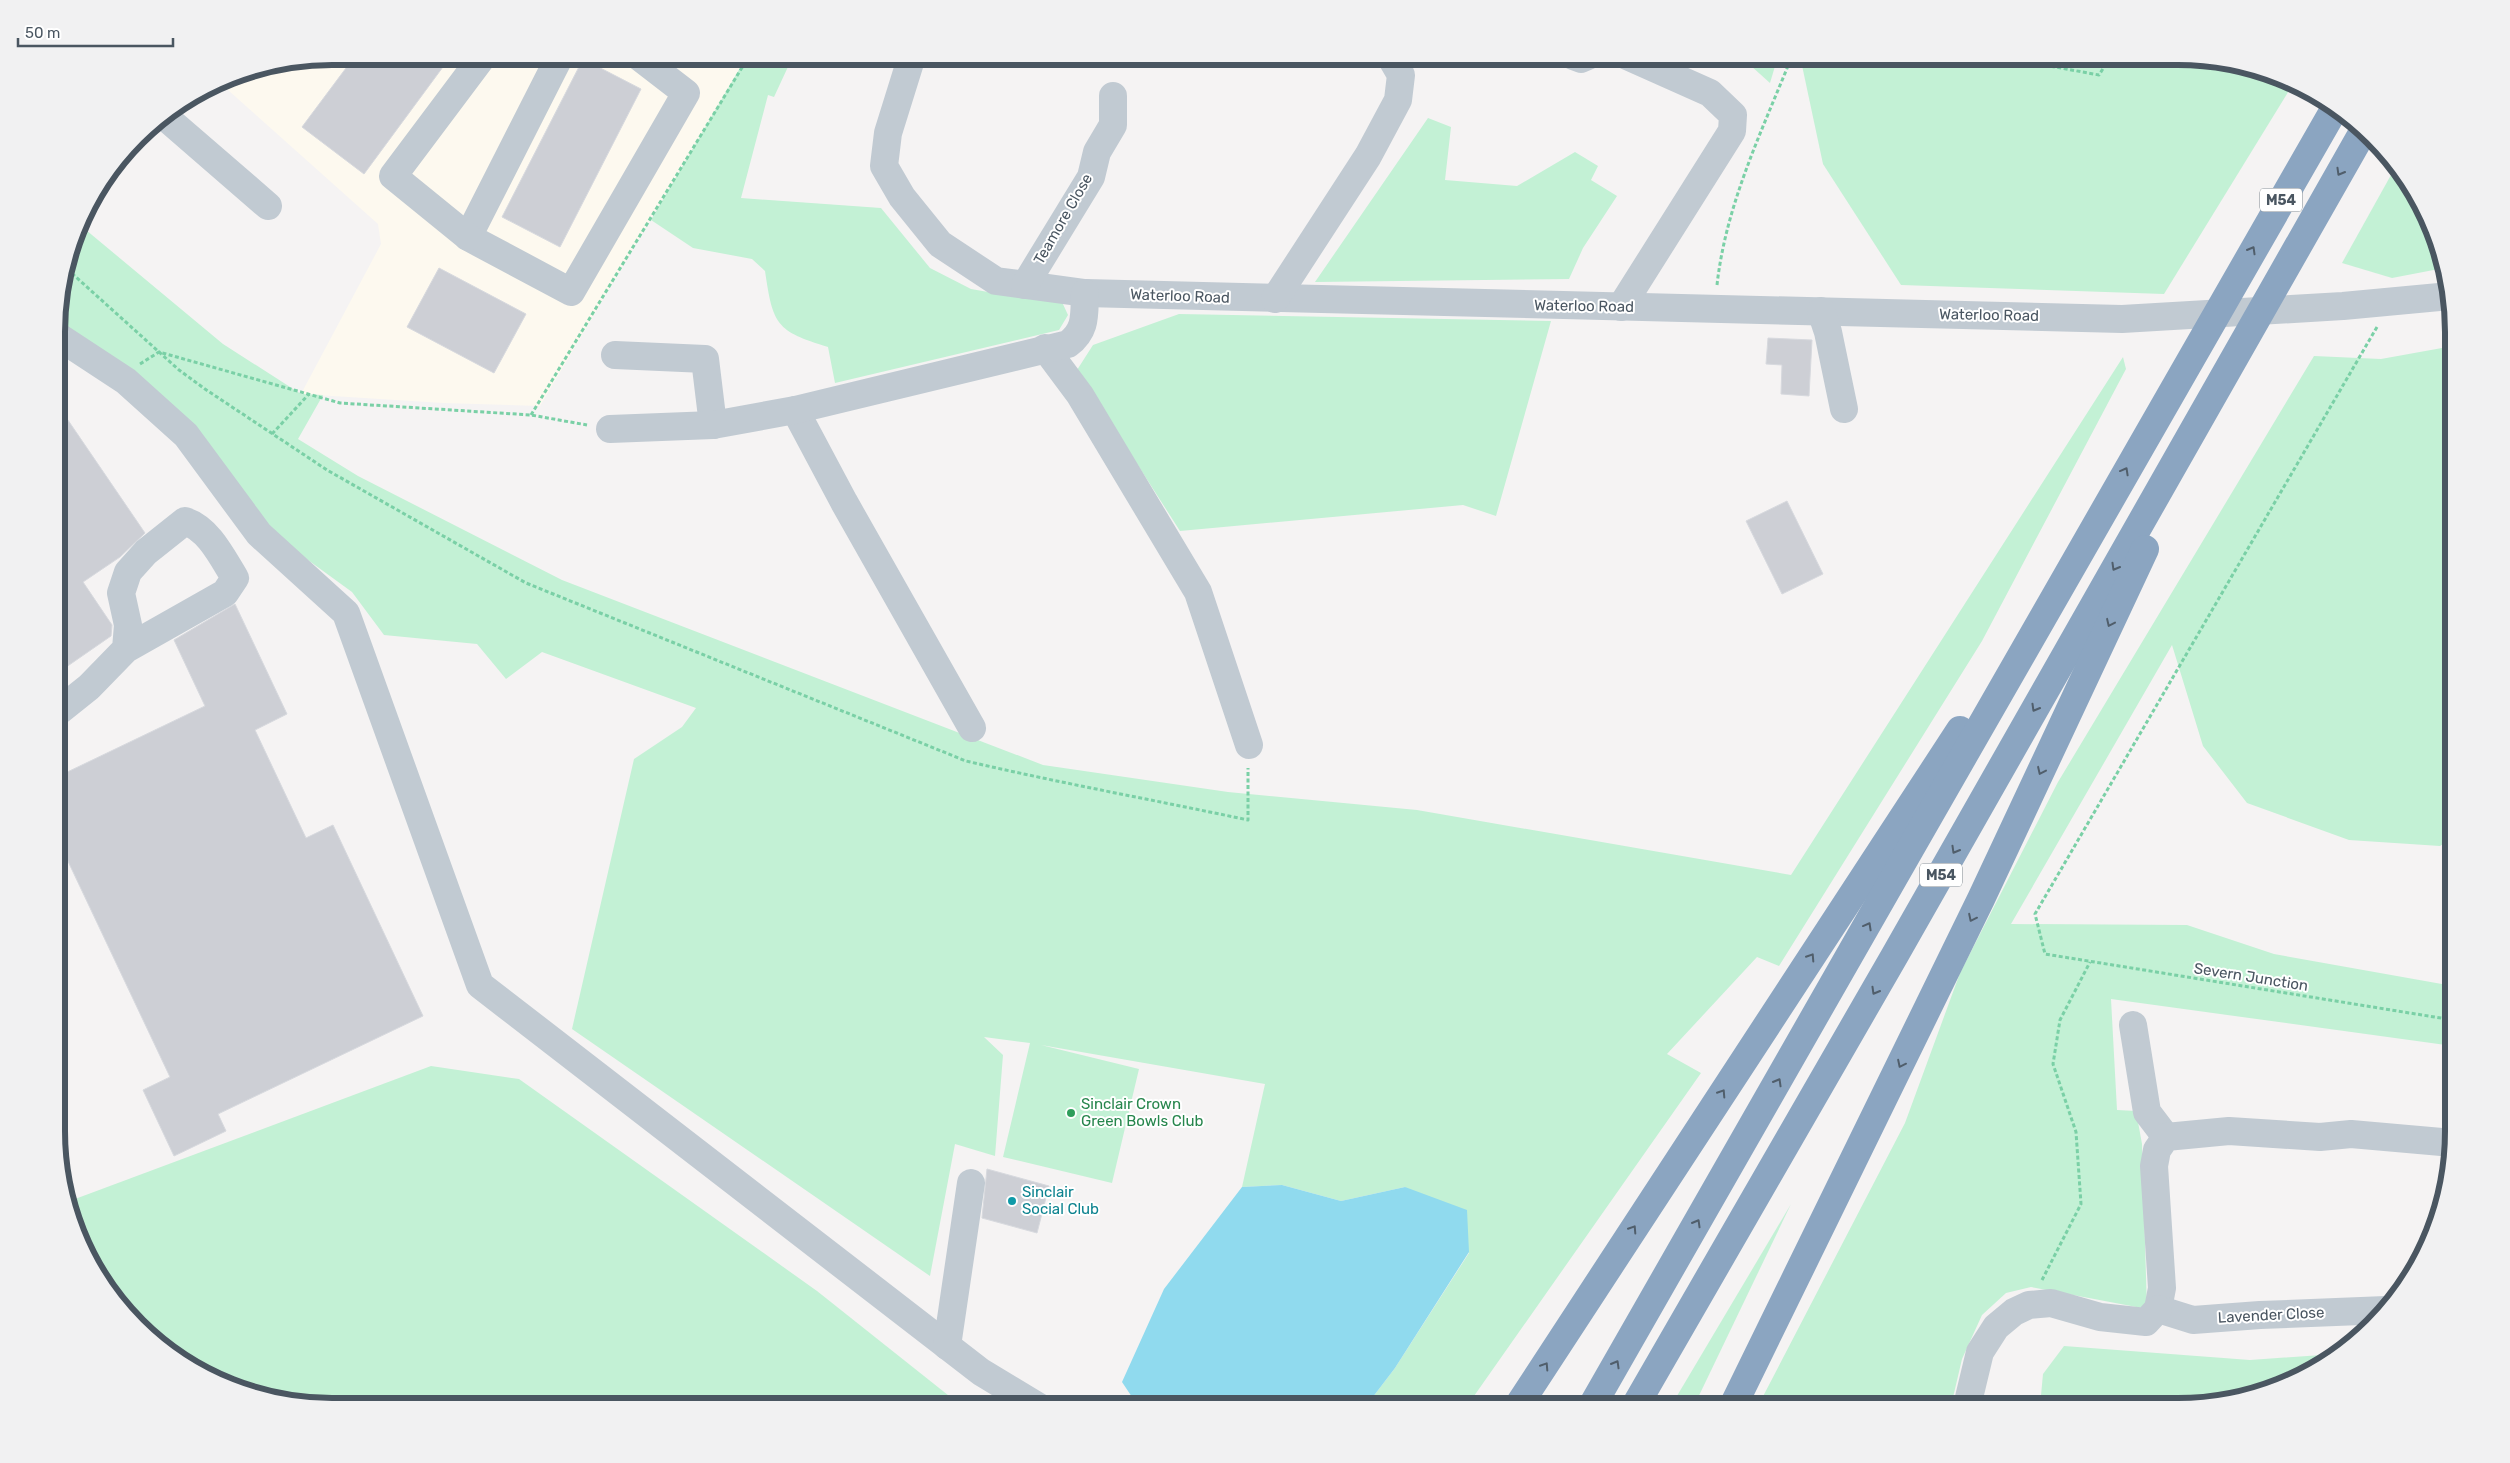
<svg xmlns="http://www.w3.org/2000/svg" width="2510" height="1463" font-family="Rubik,sans-serif">
<style>
.commercial{fill:#fdf9ef}
.green{fill:#c3f1d5}
.water{fill:#90daee}
.building{fill:#cdcfd5;stroke:#d7d9de}
.lines{fill:none;stroke-linecap:round;stroke-linejoin:round}
.path{stroke:#7ad0a6;stroke-width:3;stroke-dasharray:4 2.5;stroke-linecap:butt}
.minor{stroke:#c1cad2;stroke-width:28}
.highway{stroke:#8ba5c1;stroke-width:28}
.oneway{stroke:#505e6b}
.leisure-dot{fill:#2e9e5b;stroke:#fff;stroke-width:2}
.culture-dot{fill:#0f9aa8;stroke:#fff;stroke-width:2}
.labels{text-anchor:middle;dominant-baseline:central;stroke-width:4;stroke-linejoin:round;paint-order:stroke}
.shield{fill:#fff;stroke:#808990;stroke-width:1}
.shield-label{font-size:14px;font-weight:bold;fill:#4a5661}
.street-label{font-size:15px;fill:#4a5661;stroke:#fff}
.leisure-label{font-size:15px;fill:#27864d;stroke:#fff;text-anchor:start}
.culture-label{font-size:15px;fill:#0d838f;stroke:#fff;text-anchor:start}
.rim{fill:none;stroke:#4a5661;stroke-width:6}
</style>
<rect width="100%" height="100%" fill="#f5f3f3"/>
<!-- commercial -->
<path class="commercial" d="M332,56H747L540,406L443,403L301,394L381,244L378,224L219,82L227,77Z"/>
<!-- green -->
<g class="green">
<path d="M747,56H793L774,97L768,95L741,198L881,208L930,268L971,289L1011,296L1062,302L1068,315L1059,330L835,383L828,347C776,331 773,325 765,271L752,259L693,248L651,220Z"/>
<path d="M1740,56H1778L1770,83Z"/>
<path d="M1800,56H2179L2250,66L2293,84L2164,294L1901,285L1823,164Z"/>
<path d="M1428,118L1451,127L1445,180L1517,186L1575,152L1598,166L1591,180L1617,196L1583,248L1569,279L1315,282Z"/>
<path d="M2396,166C2420,198 2437,230 2444,268L2392,278L2342,263Z"/>
<path d="M80,225L223,344L301,394L323,395L298,439L358,476L562,580L1043,765L1228,792L1417,810L1791,875L2123,357L2126,369L1982,641L1779,966L1757,957L1667,1054L1701,1073L1467,1406H1366L1395,1368L1469,1253L1405,1187L1341,1201L1282,1185L1242,1187L1265,1084L1041,1045L1139,1069L1112,1183L1003,1157L1030,1043L984,1037L1003,1055L995,1156L955,1144L930,1276L572,1029L634,759L682,727L696,708L542,652L506,679L477,644L384,635L352,592L268,531L59,329V296Z"/>
<path d="M1179,314L1551,321L1496,516L1463,505L1180,531L1077,370L1093,345Z"/>
<path d="M2453,346V837L2440,846L2349,840L2247,803L2203,746L2172,645L2011,924L2187,925L2274,954L2453,986V1046L2111,999L2117,1110L2136,1111L2142,1144L2147,1309L2031,1287L2006,1293L1982,1315L1962,1359L1951,1406H1758L1905,1123L1960,973L2058,782L2314,356L2381,359Z"/>
<path d="M431,1066L519,1079L817,1291L963,1407H331L260,1397L194,1370L137,1326L103,1284L71,1220L67,1202Z"/>
<path d="M1791,1204L1694,1406H1671Z"/>
<path d="M2064,1346L2250,1360L2336,1354C2252,1419 2141,1406 2040,1406L2043,1374Z"/>
</g>
<!-- water -->
<path class="water" d="M1282,1185L1341,1201L1405,1187L1467,1210L1469,1252L1395,1368L1366,1406H1138L1122,1382L1164,1289L1242,1187Z"/>
<!-- building -->
<g class="building">
<path d="M355,56H451L364,174L302,127Z"/>
<path d="M583,59L641,89L560,247L502,217Z"/>
<path d="M439,268L526,314L494,373L407,327Z"/>
<path d="M1768,338L1812,340L1809,396L1781,394L1782,365L1766,364Z"/>
<path d="M59,407L145,533L120,557L83,582L112,625L111,636L59,672Z"/>
<path d="M1787,501L1823,574L1782,594L1746,521Z"/>
<path d="M235,604L287,714L255,730L306,838L333,825L423,1016L218,1114L226,1131L174,1156L143,1090L170,1077L65,855L59,858V776L205,706L174,640Z"/>
<path d="M987,1169L1049,1186L1037,1233L982,1218Z"/>
</g>
<g class="lines">
<!-- path -->
<g class="path">
<path d="M2021,56L2028,62L2099,75L2111,56"/>
<path d="M67,269L179,370L205,389L327,470L526,583L966,761C1060,783 1154,800 1248,820V768"/>
<path d="M1717,285C1726,204 1762,131 1792,56"/>
<path d="M2377,327L2035,914L2045,954L2453,1020"/>
<path d="M140,364L159,352L340,403L531,415L587,425"/>
<path d="M531,415L749,56"/>
<path d="M272,434L309,394"/>
<path d="M2042,1280L2081,1204L2076,1132L2053,1064L2060,1020L2090,962"/>
</g>
<!-- minor -->
<g class="minor">
<path d="M560,56L468,237L571,292L686,93L638,56"/>
<path d="M912,56L888,133L884,166L902,197L940,244L996,281L1085,293L2122,319L2343,306L2450,296"/>
<path d="M1573,56L1581,59L1588,56"/>
<path d="M164,116L268,206"/>
<path d="M468,237L393,176L483,56"/>
<path d="M1025,285L1091,177L1097,152L1113,125V96"/>
<path d="M1275,299L1368,156L1398,100L1401,75L1390,56"/>
<path d="M1621,307L1732,131L1733,115L1710,93L1627,56"/>
<path d="M1821,311L1828,332L1844,409"/>
<path d="M59,337L126,381L186,435L259,534L346,613L480,985L981,1372L1039,1407"/>
<path d="M1045,348L1080,395L1198,592L1249,745"/>
<path d="M615,355L705,359L713,425"/>
<path d="M795,410L844,502L972,728"/>
<path d="M610,429L713,425L795,410L1068,344C1087,330 1084,314 1085,293"/>
<path d="M59,711L89,687L126,649L225,593L235,578C222,557 209,529 185,521L146,552L128,572L121,593L128,625L126,649"/>
<path d="M2133,1025L2147,1112L2166,1137"/>
<path d="M2158,1309L2162,1288L2154,1166L2157,1150L2166,1137L2229,1131L2320,1137L2351,1134L2453,1143"/>
<path d="M2158,1309L2193,1320L2260,1315L2386,1310"/>
<path d="M947,1346L971,1183"/>
<path d="M1967,1406L1980,1352L1996,1327L2014,1312L2029,1305L2051,1303L2100,1317L2146,1322L2158,1309"/>
</g>
<!-- highway -->
<g class="highway">
<path d="M1518,1406L1960,730"/>
<path d="M1592,1406C1841,974 2084,539 2335,108"/>
<path d="M1635,1406L1895,955L2364,130"/>
<path d="M1733,1406L1981,899L2145,549"/>
</g>
</g>
<!-- one-way arrows -->
<defs><path id="oneway-chevron" d="M-2-3.5L2.5 0L-2 3.5" fill="none" stroke-width="1.6" stroke-linecap="round" stroke-linejoin="round" transform="scale(1.25)"/></defs>
<g class="oneway">
<use href="#oneway-chevron" transform="translate(2340 172) rotate(120)"/>
<use href="#oneway-chevron" transform="translate(2252 250) rotate(-60)"/>
<use href="#oneway-chevron" transform="translate(2125 471) rotate(-61)"/>
<use href="#oneway-chevron" transform="translate(2115 567) rotate(120)"/>
<use href="#oneway-chevron" transform="translate(2110 623) rotate(115)"/>
<use href="#oneway-chevron" transform="translate(2035 708) rotate(120)"/>
<use href="#oneway-chevron" transform="translate(2041 771) rotate(115)"/>
<use href="#oneway-chevron" transform="translate(1955 850) rotate(120)"/>
<use href="#oneway-chevron" transform="translate(1972 918) rotate(116)"/>
<use href="#oneway-chevron" transform="translate(1868 926) rotate(-61)"/>
<use href="#oneway-chevron" transform="translate(1811 957) rotate(-57)"/>
<use href="#oneway-chevron" transform="translate(1875 991) rotate(120)"/>
<use href="#oneway-chevron" transform="translate(1901 1064) rotate(116)"/>
<use href="#oneway-chevron" transform="translate(1778 1082) rotate(-60)"/>
<use href="#oneway-chevron" transform="translate(1722 1093) rotate(-57)"/>
<use href="#oneway-chevron" transform="translate(1697 1223) rotate(-60)"/>
<use href="#oneway-chevron" transform="translate(1633 1229) rotate(-57)"/>
<use href="#oneway-chevron" transform="translate(1616 1364) rotate(-60)"/>
<use href="#oneway-chevron" transform="translate(1545 1366) rotate(-57)"/>
</g>
<!-- markers -->
<circle class="leisure-dot" cx="1071" cy="1113" r="5"/>
<circle class="culture-dot" cx="1012" cy="1201" r="5"/>
<g class="labels">
<!-- shield labels -->
<g class="shield">
<rect x="2260" y="188.5" width="42" height="23" rx="4"/>
<rect x="1920" y="863.5" width="42" height="23" rx="4"/>
</g>
<g class="shield-label">
<text x="2281" y="200">M54</text>
<text x="1941" y="875">M54</text>
</g>
<!-- street labels -->
<g class="street-label">
<text transform="translate(1063 219) rotate(-60)">Teamore Close</text>
<text transform="translate(1180 296) rotate(2)">Waterloo Road</text>
<text transform="translate(1584 306) rotate(1)">Waterloo Road</text>
<text transform="translate(1989 315) rotate(1)">Waterloo Road</text>
<text transform="translate(2251 977) rotate(9)">Severn Junction</text>
<text transform="translate(2271 1315) rotate(-3)">Lavender Close</text>
</g>
<!-- leisure labels -->
<g class="leisure-label">
<text x="1081" y="1104">Sinclair Crown<tspan x="1081" dy="17">Green Bowls Club</tspan></text>
</g>
<!-- culture labels -->
<g class="culture-label">
<text x="1022" y="1192">Sinclair<tspan x="1022" dy="17">Social Club</tspan></text>
</g>
</g>
<!-- crop -->
<path d="M0 0H2510V1463H0ZM332 65H2178A267 267 0 0 1 2445 332V1131A267 267 0 0 1 2178 1398H332A267 267 0 0 1 65 1131V332A267 267 0 0 1 332 65Z" fill="#f1f1f2" fill-rule="evenodd"/>
<path class="rim" d="M332 65H2178A267 267 0 0 1 2445 332V1131A267 267 0 0 1 2178 1398H332A267 267 0 0 1 65 1131V332A267 267 0 0 1 332 65Z"/>
<!-- scale -->
<path d="M18 38v8h155v-8" fill="none" stroke="#4a5661" stroke-width="2.5"/>
<text x="25" y="38" font-size="15" fill="#4a5661" stroke="#ffffff" stroke-width="4" paint-order="stroke">50 m</text>
</svg>
